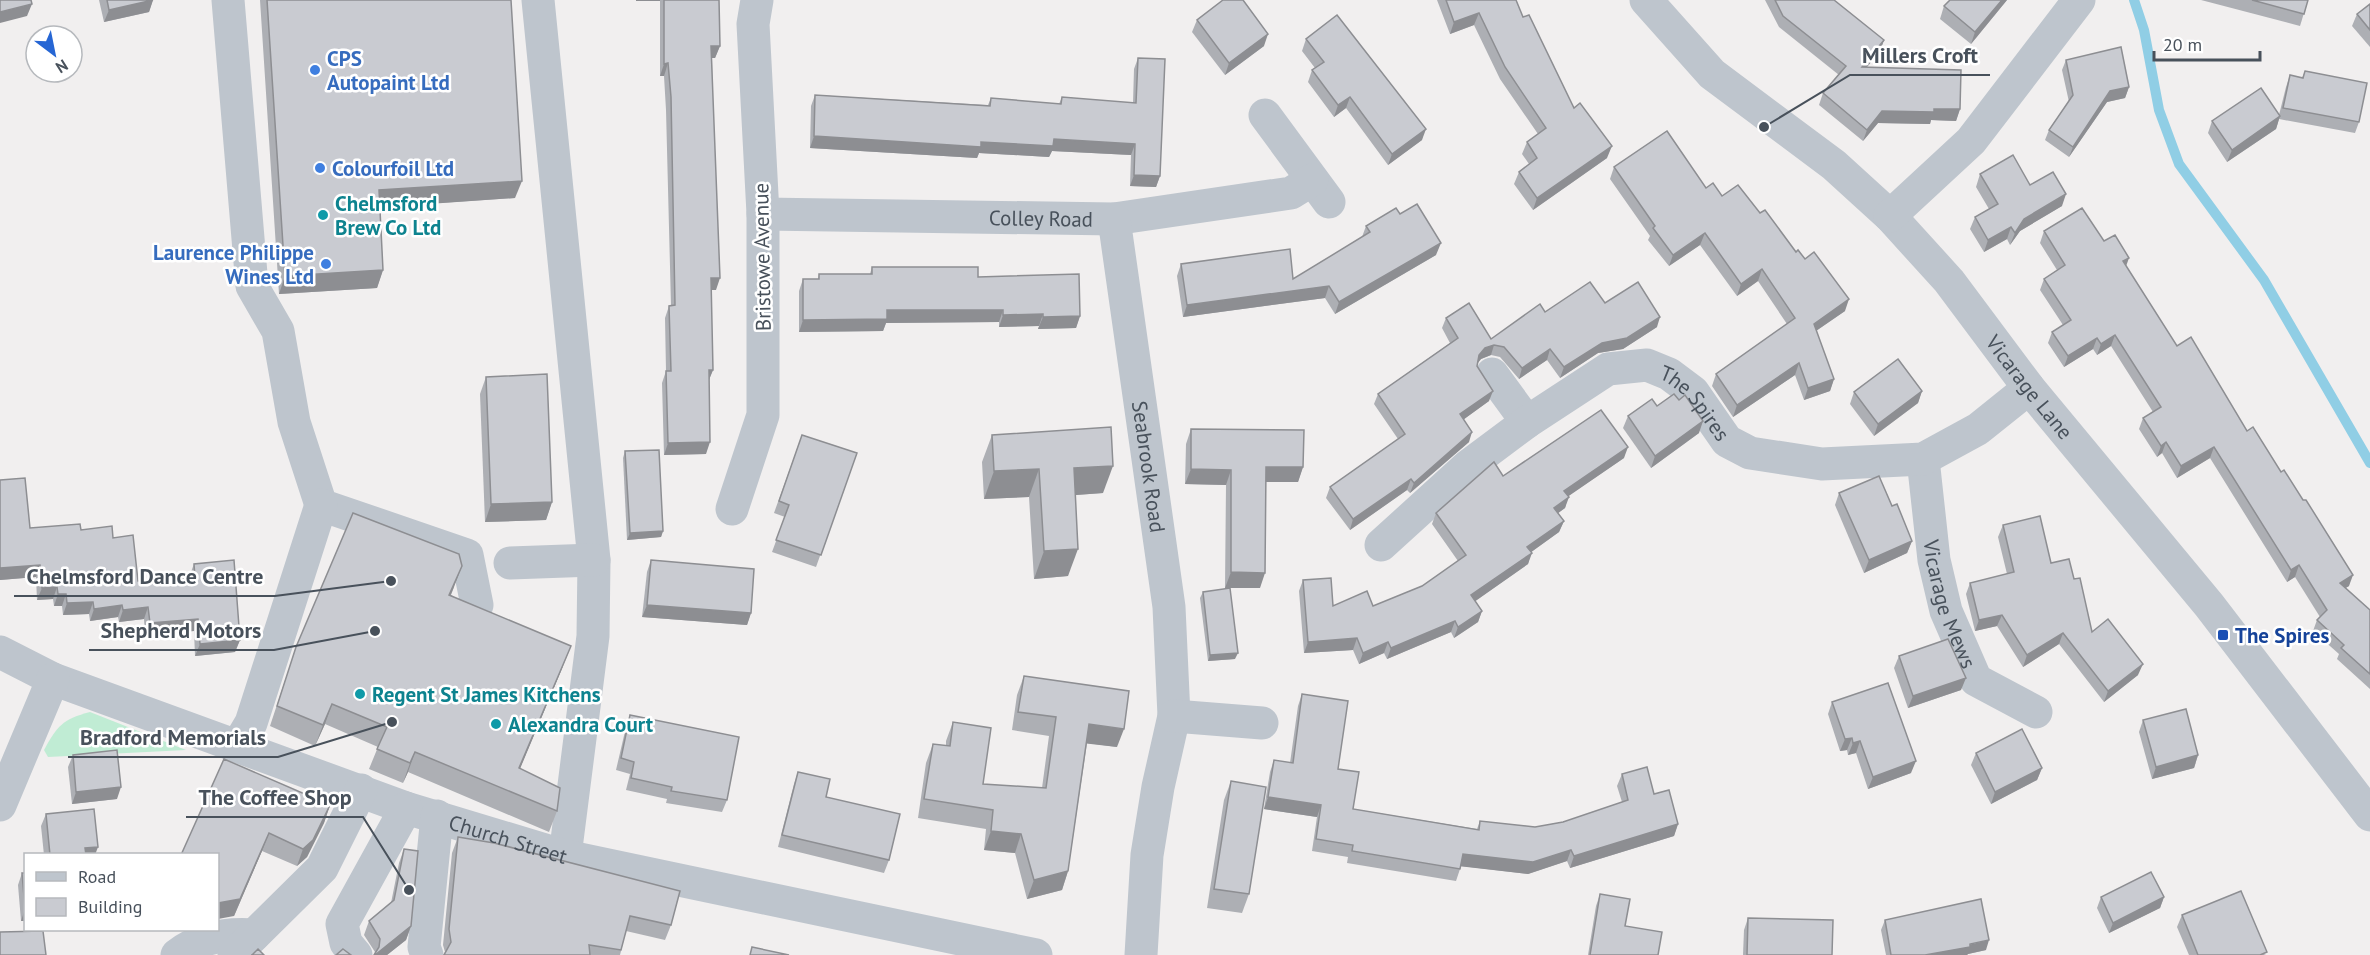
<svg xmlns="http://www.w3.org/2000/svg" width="2370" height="955" font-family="'PT Sans',sans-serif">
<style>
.green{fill:#c0ecd4}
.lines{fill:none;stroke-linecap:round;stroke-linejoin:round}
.stream{stroke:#90cee5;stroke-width:10}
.minor{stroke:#bec5cd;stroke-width:33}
.wall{fill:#adafb4}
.shaded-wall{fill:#8d8e92}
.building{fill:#c9cbd1;stroke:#8d8e92;stroke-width:1.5}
.shop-dot{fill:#3f7fe0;stroke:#fff;stroke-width:2}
.culture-dot{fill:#0f9aa8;stroke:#fff;stroke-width:2}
.transit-dot{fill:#1a4fb4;stroke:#fff;stroke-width:2}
.labels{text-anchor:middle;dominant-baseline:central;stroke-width:5;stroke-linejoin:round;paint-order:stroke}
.shop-label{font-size:21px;font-weight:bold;fill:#366cbe;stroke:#fff;text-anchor:start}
.culture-label{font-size:21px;font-weight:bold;fill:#0d838f;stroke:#fff;text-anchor:start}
.street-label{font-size:21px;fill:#48515b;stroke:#fff}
.transit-label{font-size:21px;font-weight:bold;fill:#164399;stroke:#fff;text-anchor:start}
.leader{fill:none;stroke:#48515b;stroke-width:2}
.callout-dot{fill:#48515b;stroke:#fff;stroke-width:2}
.callout-label{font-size:22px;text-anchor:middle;font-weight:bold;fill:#48515b;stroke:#fff;stroke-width:5;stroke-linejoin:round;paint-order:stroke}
</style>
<rect width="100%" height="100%" fill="#f1efef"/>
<!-- green -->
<path class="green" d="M90,712L186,750L48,757L44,750C57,726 63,719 90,712Z"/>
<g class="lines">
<!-- stream -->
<path class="stream" d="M2134,0L2144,30L2159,110L2179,164L2264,280L2370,463"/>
<!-- minor -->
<g class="minor">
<path d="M228,0L252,286L278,331L294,422L321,505L467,555L477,605"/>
<path d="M538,0L594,560L593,636L565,856"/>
<path id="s1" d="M1646,0L1712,74L1834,165L1890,216L1949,281L2029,388L2209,605L2370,815"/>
<path d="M1265,115L1329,202"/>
<path id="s2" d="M763,214L1114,219L1291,193L1312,180"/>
<path d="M1890,216L1971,141L2079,0"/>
<path id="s3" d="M1114,219L1169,607L1174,716L1158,787L1147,855L1141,955"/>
<path d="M1492,374L1527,422"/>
<path id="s4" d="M1923,459L1934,560L1946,611L1976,680L2036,712"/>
<path d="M732,509L763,415V214L753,24L757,0"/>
<path id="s5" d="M1381,545L1468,466L1527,422L1608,369L1647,365L1669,374L1693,392L1727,441L1750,453L1822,464L1923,459L1978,429L2029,388"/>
<path d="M510,563L594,560"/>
<path id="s6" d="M0,652L53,679L406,808L565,856L1036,955"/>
<path d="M1174,716L1262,723"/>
<path d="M238,745L251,723L321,505"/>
<path d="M0,805L53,679"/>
<path d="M177,955C200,937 226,933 254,935"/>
<path d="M234,955L322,868L361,790"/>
<path d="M356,955L346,943L342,924L406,808"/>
<path d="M427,955L424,947L437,816"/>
</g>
</g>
<!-- wall -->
<g class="wall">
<path d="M99,0H153L149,12L104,22Z"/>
<path d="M260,0H511L515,198L380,207L383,270L377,288L279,294Z"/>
<path d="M636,0H719L720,46L715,58H712L716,290H711L713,370L709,380L706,454L664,455L662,383L666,371L665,318L669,306H671L666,110L664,76H660V1H636Z"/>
<path d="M1437,0H1516L1523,17L1574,108L1607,158L1533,210L1514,184L1519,172L1529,164L1522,154L1527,142L1538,134L1500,79L1474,25L1450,34Z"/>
<path d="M1765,0H1834L1884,40L1880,51L1867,67L1960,109L1956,121L1931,120L1930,124L1878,123L1863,141L1819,105L1823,93L1839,75L1779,27Z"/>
<path d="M2007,0L1971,44L1940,19L1944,6Z"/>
<path d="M2201,0H2308L2300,26Z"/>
<path d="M2370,4V47L2352,26L2357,14Z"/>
<path d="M1197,20L1264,46L1225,75L1192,32Z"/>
<path d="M1306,39L1422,140L1388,165L1346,108L1334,117L1308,82L1312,70L1315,68L1302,51Z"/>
<path d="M1138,58L1160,176L1156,187L1130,186L1131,155L1052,151L1049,157L979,153L977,158L810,148L811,106L815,95L988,105L991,98L1059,104L1062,97L1133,103L1134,69Z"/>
<path d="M2066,60L2129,87L2125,98L2107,102L2069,157L2045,140L2049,130L2069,102L2062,70Z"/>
<path d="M2305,71L2359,122L2355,133L2279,119L2276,129L2227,162L2208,133L2212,121L2279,115L2286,87L2290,75L2302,78Z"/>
<path d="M1614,167L1706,188L1760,213L1796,252L1845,311L1816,331L1834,379L1830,391L1804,400L1795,375L1733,417L1712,386L1716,374L1787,324L1758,281L1737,296L1700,245L1669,266L1648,240L1650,236L1610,179Z"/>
<path d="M1980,174L2030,185L2062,206L2020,231L2010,245L2007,239L1984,252L1970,229L1975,217L1989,209L1976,187Z"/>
<path d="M1400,214L1436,255L1335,314L1325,298L1183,317L1177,276L1181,264L1293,279L1362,237L1366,226Z"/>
<path d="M2044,231L2104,241L2126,266L2177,346L2247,431L2349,586L2345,588L2370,610V689L2337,659L2339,654L2313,631L2317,620L2320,617L2295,577L2287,582L2210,458L2177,478L2162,453L2157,457L2139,429L2143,418L2153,412L2111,346L2097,355L2093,349L2064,367L2048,343L2052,332L2063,325L2040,290L2044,279L2057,270L2040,243Z"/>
<path d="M872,267L978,277L1080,316L1076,328L1038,329L1039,326L999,327V322L886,323L883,331L799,332V291L803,279H818L819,274H870Z"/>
<path d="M1605,303L1657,327L1623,349L1598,353L1560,378L1547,360L1519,379L1500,357L1491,355L1481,359L1478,363L1477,366L1489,401L1464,419L1469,442L1410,493L1407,490L1350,530L1326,498L1330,487L1398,439L1374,404L1378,394L1450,343L1442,328L1446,318L1491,339L1545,312Z"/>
<path d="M486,377L552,502L546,520L485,522L480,394Z"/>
<path d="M1922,391L1918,403L1874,436L1850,404L1854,392Z"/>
<path d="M1679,400L1699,433L1651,468L1623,428L1628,416L1657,406Z"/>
<path d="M1191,429L1303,467L1298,482H1266L1260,588H1225L1226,485L1185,484L1186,444Z"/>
<path d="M802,435L857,453L816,567L772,552L785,517L774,513Z"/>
<path d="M992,435L1103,493L1075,495L1068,576L1034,579L1029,497L984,499L982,462Z"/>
<path d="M625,451L663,531L661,537L627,540L623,458Z"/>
<path d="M1624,458L1568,496L1565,508L1558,513L1564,521L1559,532L1531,552L1528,564L1475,601L1482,611L1478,622L1454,638L1451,632L1387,659L1384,653L1359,664L1353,650L1304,653L1299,591L1303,580L1333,606H1373L1422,586L1458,561L1432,524L1436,513L1503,476Z"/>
<path d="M0,480L30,528L81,530L113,538L138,581L189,577L194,564L240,640L235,652L195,656L194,631L145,635L144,619L119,622L118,617L90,621L89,614L63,615L62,606H54L53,599L37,600L36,577L0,580Z"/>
<path d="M1839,493L1892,506L1912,541L1907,553L1864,573L1835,505Z"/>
<path d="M2003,525L2051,563L2074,579L2092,632L2138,675L2104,702L2059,644L2023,667L1997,626L1975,631L1966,594L1970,583L2007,574L1998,537Z"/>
<path d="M651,560L751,613L747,625L642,617L647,572Z"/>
<path d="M454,587L451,595L563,666L520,768L557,811L549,832L408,772L403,783L369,769L378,747L325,724L315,746L270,726L296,647Z"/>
<path d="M1203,592L1235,659L1208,661L1200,598Z"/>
<path d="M1899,656L1961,690L1908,708L1894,668Z"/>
<path d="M1024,676L1117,747L1087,743L1068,871L1062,890L1027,899L1015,853L984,850L986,829L918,818L926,763L933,744L946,746V741L953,722L983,784L1042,788L1049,736L1012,730L1017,695Z"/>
<path d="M1302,694L1338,769L1353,809L1477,829L1480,821L1535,827L1563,822L1622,802L1617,786L1622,774L1654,794L1678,824L1674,836L1570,868L1567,861L1528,874L1461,866L1456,881L1347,863L1348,857L1312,851L1317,817L1264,809L1270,772L1274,760L1290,763L1298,706Z"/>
<path d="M1832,702L1911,773L1868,789L1856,753L1848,755L1847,750L1840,751L1828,714Z"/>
<path d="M630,715L727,800L722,812L666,803L667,799L626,790L630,774L616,770L626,727Z"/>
<path d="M2143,720L2198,755L2194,768L2152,779L2139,732Z"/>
<path d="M1976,753L2042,768L2037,780L1991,804L1971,765Z"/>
<path d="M73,755L117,799L72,804L68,767Z"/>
<path d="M798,772L826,797L889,860L884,873L778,847L794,784Z"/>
<path d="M1231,781L1249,894L1242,913L1207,908L1224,800Z"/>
<path d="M330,805L324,823L307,857L297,866L262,851L234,916L218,855Z"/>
<path d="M46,814L95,855H44L41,826Z"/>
<path d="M458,837L671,925L665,940L626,931L620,955H443L445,952L443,945L452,853Z"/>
<path d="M404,849L411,926L406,940L387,955H374L375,952L364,935L369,921L391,903L399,863Z"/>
<path d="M22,873H26V921H21L18,885Z"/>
<path d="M1600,894L1625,926L1658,955H1588L1596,906Z"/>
<path d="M2101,897H2164L2160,908L2109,933L2097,908Z"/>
<path d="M2182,915L2266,955H2189L2177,927Z"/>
<path d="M1748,918L1832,955H1743L1744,930Z"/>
<path d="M1885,920L1986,950L1968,954L1967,955H1886L1881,930Z"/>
</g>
<!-- shaded-wall -->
<g class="shaded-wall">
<path d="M153,0L149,12L104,22L109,10Z"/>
<rect x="636" y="0" width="24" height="1"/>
<path d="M2002,0H2007L1971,44L1975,32Z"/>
<path d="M32,4L27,16L0,23V12Z"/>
<path d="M1479,13L1474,25L1450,34L1454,22Z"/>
<path d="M1268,34L1264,46L1225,75L1229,63Z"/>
<path d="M1884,40L1880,51L1858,78L1862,67Z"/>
<path d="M711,46H720L715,58H707Z"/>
<path d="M668,63L664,76H660L664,64Z"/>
<path d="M2129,87L2125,98L2107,102L2069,157L2073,147L2110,91Z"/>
<path d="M1350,97L1346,108L1334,117L1338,105Z"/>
<path d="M1934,109H1960L1956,121L1931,120L1930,124L1878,123L1863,141L1867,130L1882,111Z"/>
<path d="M2280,116L2276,129L2227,162L2232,150Z"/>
<path d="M1426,129L1422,140L1388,165L1392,154Z"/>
<path d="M814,136L981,142L1054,139L1135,144L1131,155L1052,151L1049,157L979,153L977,158L810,148Z"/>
<path d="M1612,146L1607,158L1533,210L1537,198Z"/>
<path d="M1134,175L1160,176L1156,187L1130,186Z"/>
<path d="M522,181L515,198L372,208L379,190Z"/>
<path d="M2066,194L2062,206L2020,231L2010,245L2015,233L2024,219Z"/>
<path d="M2011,227L2007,239L1984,252L1988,240Z"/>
<path d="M1705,233L1700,245L1669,266L1673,255Z"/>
<path d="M1441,243L1436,255L1335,314L1339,302Z"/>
<path d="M2129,258L2125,269L2123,261Z"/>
<path d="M1762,269L1758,281L1737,296L1741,284Z"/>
<path d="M383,270L377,288L279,294L285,276Z"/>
<path d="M711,278H720L716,290H706Z"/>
<path d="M1329,286L1325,298L1183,317L1187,305Z"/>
<path d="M1849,299L1845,311L1810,335L1814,324Z"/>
<path d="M887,310H1003L999,322L886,323L883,331L799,332L803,320Z"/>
<path d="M1043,314L1039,326L999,327L1003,315Z"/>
<path d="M1080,316L1076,328L1038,329L1043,317Z"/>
<path d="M1660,317L1657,327L1623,349L1598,353L1560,378L1564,367L1602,343Z"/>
<path d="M2115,335L2111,346L2097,355L2101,344Z"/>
<path d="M2097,338L2093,349L2064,367L2068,356Z"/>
<path d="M1494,345L1491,355L1481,359L1475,366L1479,355L1485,348Z"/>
<path d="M1550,349L1547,360L1519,379L1522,368Z"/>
<path d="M1799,363L1795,375L1733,417L1737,405Z"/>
<path d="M709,370H713L708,382Z"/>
<path d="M1834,379L1830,391L1804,400L1808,388Z"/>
<path d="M1493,391L1489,401L1456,425L1460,414Z"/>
<path d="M1922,391L1918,403L1874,436L1878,424Z"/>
<path d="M1703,421L1699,433L1651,468L1655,456Z"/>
<path d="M1472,432L1469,442L1410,493L1414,483Z"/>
<path d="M710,442L706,454L664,455L668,443Z"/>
<path d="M2166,442L2162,453L2157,457L2161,446Z"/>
<path d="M1628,447L1624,458L1560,502L1564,491Z"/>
<path d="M2214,447L2210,458L2177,478L2181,466Z"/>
<path d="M1113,466L1103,493L1063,496L1074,468Z"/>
<path d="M1266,467H1303L1298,482H1261Z"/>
<path d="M1039,469L1029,497L984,499L994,471Z"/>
<path d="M1191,469L1231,470L1226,485L1185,484Z"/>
<path d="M1411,479L1407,490L1350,530L1353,519Z"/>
<path d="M1569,497L1565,508L1550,519L1554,508Z"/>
<path d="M552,502L546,520L485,522L491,504Z"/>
<path d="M1564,521L1559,532L1523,558L1527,547Z"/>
<path d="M663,531L661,537L627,540L630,533Z"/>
<path d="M1912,541L1907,553L1864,573L1869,560Z"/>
<path d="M1078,549L1068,576L1034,579L1044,551Z"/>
<path d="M1532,553L1528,564L1467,607L1471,595Z"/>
<path d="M40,565L36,577L0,580V568Z"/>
<path d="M2299,565L2295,577L2287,582L2291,570Z"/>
<path d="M462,566L454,587L442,615L449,595Z"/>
<path d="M1231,572L1265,573L1260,588H1225Z"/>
<path d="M2353,575L2349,586L2336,594L2340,583Z"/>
<path d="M57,587L53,599L37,600L42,588Z"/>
<path d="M58,594H66L62,606H54Z"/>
<path d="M93,602L89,614L63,615L67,603Z"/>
<path d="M122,605L118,617L90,621L94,609Z"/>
<path d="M647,605L751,613L747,625L642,617Z"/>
<path d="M148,607L144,619L119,622L123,610Z"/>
<path d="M1482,611L1478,622L1454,638L1458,627Z"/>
<path d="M2002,615L1997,626L1975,631L1979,620Z"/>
<path d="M198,619L194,631L145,635L150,623Z"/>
<path d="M1455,621L1451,632L1387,659L1391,648Z"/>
<path d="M2063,633L2059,644L2023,667L2027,655Z"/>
<path d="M1357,638L1353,650L1304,653L1308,642Z"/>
<path d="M240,640L235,652L195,656L200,644Z"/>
<path d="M1388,642L1384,653L1359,664L1363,653Z"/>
<path d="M571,646L563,666L512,788L519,768Z"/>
<path d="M1238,653L1235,659L1208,661L1210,655Z"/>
<path d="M2143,664L2138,675L2104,702L2108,691Z"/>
<path d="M1966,678L1961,690L1908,708L1913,696Z"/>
<path d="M332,704L325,724L315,746L323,725Z"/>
<path d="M1089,724L1124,729L1117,747L1082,743Z"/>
<path d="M1852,738L1847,750L1840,751L1845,739Z"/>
<path d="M1860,741L1856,753L1848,755L1853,743Z"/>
<path d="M415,752L408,772L403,783L410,763Z"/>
<path d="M2198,755L2194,768L2152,779L2156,767Z"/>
<path d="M1916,761L1911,773L1868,789L1873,777Z"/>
<path d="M2042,768L2037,780L1991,804L1995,792Z"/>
<path d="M121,787L117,799L72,804L76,792Z"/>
<path d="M1268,797L1321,805L1317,817L1264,809Z"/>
<path d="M330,805L324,823L307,857L297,866L303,849Z"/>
<path d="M1678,824L1674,836L1570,868L1574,856Z"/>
<path d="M991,831L1021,834L1015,853L984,850Z"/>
<path d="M269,833L262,851L234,916L218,919V903Z"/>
<path d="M98,847L95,855H83L85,848Z"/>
<path d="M1571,850L1567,861L1528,874L1458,866L1463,854Z"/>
<path d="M1068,871L1062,890L1027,899L1034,880Z"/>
<path d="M2164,897L2160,908L2109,933L2113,923Z"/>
<path d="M25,909L26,921H21Z"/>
<path d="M411,926L406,940L387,955H375Z"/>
<path d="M1989,940L1986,950L1968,954L1967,955H1925Z"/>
</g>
<!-- building -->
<g class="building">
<path d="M0,0H31L32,4L0,12Z"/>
<path d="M107,0H153L109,10Z"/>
<path d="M267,0H511L522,181L379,190L383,270L285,276Z"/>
<path d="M664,0H719L720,46H711L720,278H711L713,370H709L710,442L668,443L666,371H671L669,306L675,305L671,97L668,63L664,64Z"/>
<path d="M1223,0H1243L1268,34L1229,63L1197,20Z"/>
<path d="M1446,0H1516L1523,17L1529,15L1574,108L1580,103L1612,146L1537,198L1519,172L1537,158L1527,142L1546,128L1505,67L1479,13L1454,22Z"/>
<path d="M1775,0H1834L1884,40L1862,67L1961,70L1960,109H1934V112L1882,111L1867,130L1823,93L1846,66L1783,16Z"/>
<path d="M1950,0H2002L1975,32L1944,6Z"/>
<path d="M2252,0H2308L2304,14Z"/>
<path d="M2370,4V30L2357,14Z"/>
<path d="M1337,15L1426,129L1392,154L1350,97L1338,105L1312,70L1324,62L1306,39Z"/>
<path d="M2121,47L2129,87L2110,91L2073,147L2049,130L2073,95L2066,60Z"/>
<path d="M1138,58L1165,59L1160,176L1134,175L1135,144L1054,139L1053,146L981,142V147L814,136L815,95L990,106L991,98L1061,104L1062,97L1136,103Z"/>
<path d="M2305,71L2367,83L2359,122L2283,108L2290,75L2303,78Z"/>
<path d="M2261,88L2280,116L2232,150L2212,121Z"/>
<path d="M1667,131L1706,188L1713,183L1722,196L1738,185L1760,213L1765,210L1796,252L1798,250L1805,259L1814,252L1849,299L1814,324L1834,379L1808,388L1799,363L1737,405L1716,374L1795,318L1762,269L1741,284L1705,233L1673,255L1653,228L1655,226L1614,167Z"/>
<path d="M2013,155L2030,185L2053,172L2066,194L2024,219L2015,233L2011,227L1988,240L1975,217L1998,204L1980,174Z"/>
<path d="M1417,204L1441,243L1339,302L1329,286L1187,305L1181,264L1290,249L1293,279L1370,232L1366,226L1396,208L1400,214Z"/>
<path d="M2082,208L2104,241L2115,235L2129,258L2123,261L2177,346L2191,337L2247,431L2253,427L2281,472L2284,470L2303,500H2306L2353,575L2340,583L2370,610V674L2341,648L2344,645L2317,620L2327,610L2299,565L2291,570L2214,447L2181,466L2166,442L2161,446L2143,418L2161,407L2115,335L2101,344L2097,338L2068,356L2052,332L2071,320L2044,279L2065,265L2044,231Z"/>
<path d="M872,267H978V277L1079,274L1080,316L1043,317V314L1003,315V310H887V319L803,320V279H819V274H872Z"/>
<path d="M1590,282L1605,303L1638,282L1660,317L1627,338L1602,343L1564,367L1550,349L1522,368L1504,347L1494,345L1485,348L1479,355L1477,366L1493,391L1460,414L1472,432L1414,483L1411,479L1353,519L1330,487L1405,434L1378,394L1458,338L1446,318L1469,303L1491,339L1540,304L1545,312Z"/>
<path d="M1898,359L1922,391L1878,424L1854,392Z"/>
<path d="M547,374L552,502L491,504L486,377Z"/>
<path d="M1674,394L1679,400L1685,395L1703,421L1655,456L1628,416L1652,399L1657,406Z"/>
<path d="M1601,410L1628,447L1564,491L1569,497L1554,508L1564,521L1527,547L1532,553L1471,595L1482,611L1458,627L1455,621L1391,648L1388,642L1363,653L1357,638L1308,642L1303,580L1331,578L1333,606L1367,591L1373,606L1422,586L1466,555L1436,513L1494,462L1503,476Z"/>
<path d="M1111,427L1113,466L1074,468L1078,549L1044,551L1039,469L994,471L992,435Z"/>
<path d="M1191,429L1304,430L1303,467H1266L1265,573L1231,572V470L1191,469Z"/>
<path d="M802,435L857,453L821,555L776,540L789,505L779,501Z"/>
<path d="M659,450L663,531L630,533L625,451Z"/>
<path d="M1879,476L1892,506L1897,504L1912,541L1869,560L1839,493Z"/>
<path d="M25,478L30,528L80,524L81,530L112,526L113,538L133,535L138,581L195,577L194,564L234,560L240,640L200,644L198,619L150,623L148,607L123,610L122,605L94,609L93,602L67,603L66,594H58L57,587L42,588L40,565L0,568V480Z"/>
<path d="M353,513L459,554L462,566L449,595L571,646L519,768L560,788L557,811L415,752L410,763L377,749L387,727L332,704L323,725L277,706L296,647Z"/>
<path d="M2040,516L2051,563L2069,559L2074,579L2080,578L2092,632L2108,619L2143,664L2108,691L2063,633L2027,655L2002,615L1979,620L1970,583L2014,572L2003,525Z"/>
<path d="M651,560L754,569L751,613L647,605Z"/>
<path d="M1230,588L1238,653L1210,655L1203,592Z"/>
<path d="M1948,639L1966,678L1913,696L1899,656Z"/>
<path d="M1024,676L1129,691L1124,729L1089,724L1068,871L1034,880L1021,834L991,831L993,810L924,799L933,744L950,746L953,722L991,728L983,784L1046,788L1056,717L1018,712Z"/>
<path d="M1888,683L1916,761L1873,777L1860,741L1853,743L1852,738L1845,739L1832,702Z"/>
<path d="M1302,694L1348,701L1338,769L1359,772L1353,809L1479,830L1480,821L1535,827L1563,822L1628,800L1622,774L1647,767L1654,794L1669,790L1678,824L1574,856L1571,850L1533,862L1463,854L1460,869L1352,851L1353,845L1316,839L1321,805L1268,797L1274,760L1293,763Z"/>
<path d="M2186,709L2198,755L2156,767L2143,720Z"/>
<path d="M630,715L739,737L727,800L671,791L672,787L631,778L634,762L621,758Z"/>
<path d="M2022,729L2042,768L1995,792L1976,753Z"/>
<path d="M117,750L121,787L76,792L73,755Z"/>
<path d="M224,759L330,805L313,840L303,849L269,833L240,899L218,903V855H181Z"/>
<path d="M798,772L830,779L826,797L900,814L889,860L782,835Z"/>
<path d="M1231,781L1266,787L1249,894L1214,889Z"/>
<path d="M94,809L98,847L85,848L86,855H50L46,814Z"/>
<path d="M458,837L494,843L680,891L671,925L630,916L621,950L589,945L590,955H444L451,942L449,929Z"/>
<path d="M404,849L418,851L411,926L375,955H374L379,947L380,939L369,921L394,900Z"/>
<path d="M2151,872L2164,897L2113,923L2101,897Z"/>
<path d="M22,873H26V909H25Z"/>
<path d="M2241,891L2267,952L2260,955H2198L2182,915Z"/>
<path d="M1600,894L1630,899L1625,926L1662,932L1658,955H1590Z"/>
<path d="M1981,899L1989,940L1970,944V947L1925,955H1891L1885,920Z"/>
<path d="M1748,918L1833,920L1832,955H1747Z"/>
<path d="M43,931L46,955H0V932Z"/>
<path d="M752,947L789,955H750Z"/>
<path d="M258,949L264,955H251H252Z"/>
<path d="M343,949L351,955H336Z"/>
</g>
<!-- markers -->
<g class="shop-dot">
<circle cx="315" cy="70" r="6"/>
<circle cx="320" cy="168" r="6"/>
<circle cx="326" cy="264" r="6"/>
</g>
<g class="culture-dot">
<circle cx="323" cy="215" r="6"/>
<circle cx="360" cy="694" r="6"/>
<circle cx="496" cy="724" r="6"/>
</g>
<rect class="transit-dot" x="2217" y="629" width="12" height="12" rx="3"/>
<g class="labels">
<!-- shop labels -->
<g class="shop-label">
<text x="327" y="58">CPS<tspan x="327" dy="24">Autopaint Ltd</tspan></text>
<text x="332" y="168">Colourfoil Ltd</text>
<text x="314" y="252" text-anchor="end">Laurence Philippe<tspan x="314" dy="24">Wines Ltd</tspan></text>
</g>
<!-- culture labels -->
<g class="culture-label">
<text x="335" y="203">Chelmsford<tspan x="335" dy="24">Brew Co Ltd</tspan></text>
<text x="372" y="694">Regent St James Kitchens</text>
<text x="508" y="724">Alexandra Court</text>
</g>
<!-- street labels -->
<g class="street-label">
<text stroke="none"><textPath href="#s2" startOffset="278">Colley Road</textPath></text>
<text transform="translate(762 257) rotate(-91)">Bristowe Avenue</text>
<text stroke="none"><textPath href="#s1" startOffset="548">Vicarage Lane</textPath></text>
<text stroke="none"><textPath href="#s5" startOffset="390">The Spires</textPath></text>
<text stroke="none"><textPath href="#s3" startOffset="250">Seabrook Road</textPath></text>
<text stroke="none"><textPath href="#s4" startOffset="148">Vicarage Mews</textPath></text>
<text stroke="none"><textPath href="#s6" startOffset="542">Church Street</textPath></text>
</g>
<!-- transit labels -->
<g class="transit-label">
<text x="2235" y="635">The Spires</text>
</g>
</g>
<!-- callouts -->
<path class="leader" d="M1764 127L1850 75H1990M391 581L275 596H14M375 631L274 650H89M392 722L278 757H68M409 890L363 817H186"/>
<g class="callout-dot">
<circle cx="1764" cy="127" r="6"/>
<circle cx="391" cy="581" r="6"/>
<circle cx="375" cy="631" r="6"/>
<circle cx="392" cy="722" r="6"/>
<circle cx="409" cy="890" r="6"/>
</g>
<g class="callout-label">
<text x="1920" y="63">Millers Croft</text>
<text x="145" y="584">Chelmsford Dance Centre</text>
<text x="181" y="638">Shepherd Motors</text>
<text x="173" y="745">Bradford Memorials</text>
<text x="275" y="805">The Coffee Shop</text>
</g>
<!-- legend -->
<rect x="24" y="853" width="195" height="78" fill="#ffffff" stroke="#b6b9bd" stroke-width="1.5"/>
<rect x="36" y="872" width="30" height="9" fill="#bec5cd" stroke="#b6b9bd" stroke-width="1.5"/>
<text x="78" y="883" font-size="18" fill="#48515b">Road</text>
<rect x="36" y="898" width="30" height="18" fill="#c9cbd1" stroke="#b6b9bd" stroke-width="1.5"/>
<text x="78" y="913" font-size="18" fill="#48515b">Building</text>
<!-- north arrow -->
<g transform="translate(54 54) rotate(148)"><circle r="28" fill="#ffffff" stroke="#b6b9bd" stroke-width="1.5"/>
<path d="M0-4.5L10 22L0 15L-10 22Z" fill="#2666d4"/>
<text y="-9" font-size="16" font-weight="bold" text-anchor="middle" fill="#48515b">N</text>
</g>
<!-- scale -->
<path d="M2154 51v9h106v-9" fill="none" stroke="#48515b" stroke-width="3"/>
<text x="2163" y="51" font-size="18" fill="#48515b" stroke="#ffffff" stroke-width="4.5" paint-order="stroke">20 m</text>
</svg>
